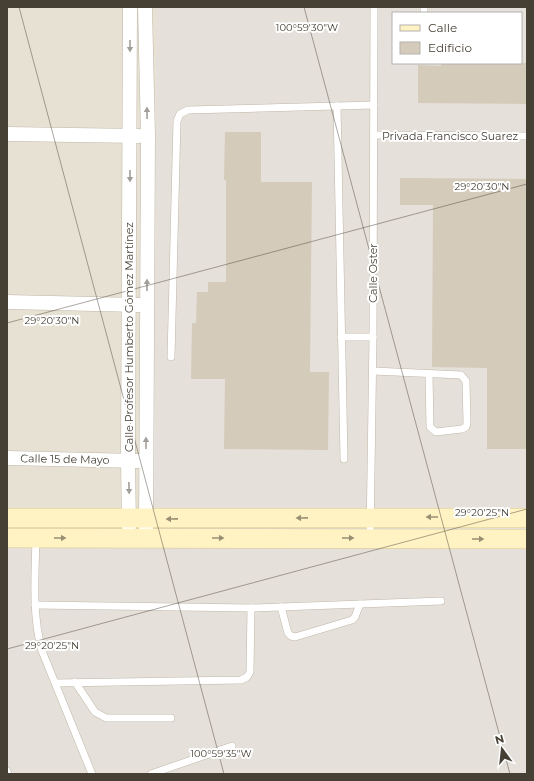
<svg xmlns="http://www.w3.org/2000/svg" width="534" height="781" font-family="Montserrat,sans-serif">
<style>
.residential{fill:#e7e1d3}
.industrial{fill:#e5e0da;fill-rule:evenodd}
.building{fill:#d5cbba}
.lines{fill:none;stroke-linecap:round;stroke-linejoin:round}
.lane-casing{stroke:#bfb7a7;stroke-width:8}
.street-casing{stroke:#bfb7a7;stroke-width:15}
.secondary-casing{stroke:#d5c493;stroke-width:20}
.lane{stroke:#fff;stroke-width:7}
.street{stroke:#fff;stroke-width:14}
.secondary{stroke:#fff2c3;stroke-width:19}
.oneway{fill:#a29f9a}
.oneway2{fill:#999074}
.ticks{fill:none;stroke:#463f34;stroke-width:1;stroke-opacity:0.45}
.labels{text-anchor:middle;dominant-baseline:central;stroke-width:4;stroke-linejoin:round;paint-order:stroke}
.street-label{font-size:11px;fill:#463f34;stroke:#fff}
.ticks-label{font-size:10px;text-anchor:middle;fill:#463f34;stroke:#fff;stroke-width:4;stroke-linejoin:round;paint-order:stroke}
</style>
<rect width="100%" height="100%" fill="#f3efe5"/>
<!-- residential -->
<path class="residential" d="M7,7H156L154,523L7,522Z"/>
<!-- industrial -->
<path class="industrial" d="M156,7H527V774H7V522L154,523ZM393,13H521V63H393Z"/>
<!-- building -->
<g class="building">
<path d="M441,63H527V104L418,103V65L441,66Z"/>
<path d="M225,132H261V182H312L310,372H329L328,450L224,449L225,379H191L192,323H196L197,292H208V282H226V180H224Z"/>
<path d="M400,178L526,179L527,449H487V368L432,367L433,205H400Z"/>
</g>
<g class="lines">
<!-- lane casing -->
<g class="lane-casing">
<g id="lane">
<path d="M424,7V10"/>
<path d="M337,106L344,459"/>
<path d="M374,135L527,136"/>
<path d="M341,337H373"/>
<path d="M171,357L177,121L180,114L188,110L374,105"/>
<path d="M373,371L461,375L466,381L467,423L466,427L462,429L436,432L430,427L429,374"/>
<path d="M370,538L373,337L374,7"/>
<path d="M36,539C35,576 32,615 42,651L92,774"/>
<path d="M35,605L251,608L441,601"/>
<path d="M281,607L288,633L291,636L295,637L352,620L355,617L360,604"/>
<path d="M75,682L95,712L106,718H171"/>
<path d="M56,683L241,680L247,677L250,672L251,608"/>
<path d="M7,771L8,774"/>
<path d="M151,774L232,746"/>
</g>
</g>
<!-- street casing -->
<g class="street-casing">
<g id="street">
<path d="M145,7L148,136L146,538"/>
<path d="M7,134L139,136"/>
<path d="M7,302L139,305"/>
<path d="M7,458L138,461"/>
<path d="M129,527L128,461L130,7"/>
</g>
</g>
<!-- secondary casing -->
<g class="secondary-casing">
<g id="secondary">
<path d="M7,518C180,519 354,517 527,518"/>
<path d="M7,538L527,539"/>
</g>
</g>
<!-- lane -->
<use href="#lane" class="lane"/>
<!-- street -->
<use href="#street" class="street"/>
<!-- secondary -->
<use href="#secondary" class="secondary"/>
</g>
<!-- one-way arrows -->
<defs><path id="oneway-solid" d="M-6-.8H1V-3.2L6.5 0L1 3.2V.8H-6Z"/></defs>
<g class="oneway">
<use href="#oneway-solid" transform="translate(130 46) rotate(90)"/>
<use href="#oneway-solid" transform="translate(147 113) rotate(-91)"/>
<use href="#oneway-solid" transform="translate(130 176) rotate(90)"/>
<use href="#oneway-solid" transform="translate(147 285) rotate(-90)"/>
<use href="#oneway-solid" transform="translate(146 443) rotate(-90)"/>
<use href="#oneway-solid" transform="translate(129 488) rotate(89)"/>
</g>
<g class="oneway2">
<use href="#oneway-solid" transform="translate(432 517) rotate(-180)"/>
<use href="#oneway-solid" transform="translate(302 518) rotate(179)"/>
<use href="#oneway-solid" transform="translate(172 519) rotate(179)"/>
<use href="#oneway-solid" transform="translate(60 538)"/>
<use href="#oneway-solid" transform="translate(218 538)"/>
<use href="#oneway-solid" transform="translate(348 538)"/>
<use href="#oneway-solid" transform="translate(478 539)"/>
</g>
<!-- ticks -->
<path class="ticks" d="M19,7L224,774M304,7L510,774M7,323L527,184M7,649L527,509"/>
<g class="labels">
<!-- street labels -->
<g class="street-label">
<text x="450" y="136">Privada Francisco Suarez</text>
<text transform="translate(373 273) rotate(-90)">Calle Oster</text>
<text transform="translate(129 337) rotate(-90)">Calle Profesor Humberto Gómez Martínez</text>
<text transform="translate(65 459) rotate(1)">Calle 15 de Mayo</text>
</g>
</g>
<g class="ticks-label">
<text x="307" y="31">100°59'30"W</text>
<text x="482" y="190">29°20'30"N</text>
<text x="52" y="324">29°20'30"N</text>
<text x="482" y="516">29°20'25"N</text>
<text x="52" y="649">29°20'25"N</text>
<text x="221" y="757">100°59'35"W</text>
</g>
<!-- border -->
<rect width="534" height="781" fill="none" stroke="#463f34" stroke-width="16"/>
<!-- legend -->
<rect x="392" y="12" width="130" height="52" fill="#ffffff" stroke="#b5b2ae"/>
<rect x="400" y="25" width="20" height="6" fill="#fff2c3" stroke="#b5b2ae"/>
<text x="428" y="32" font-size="12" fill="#463f34">Calle</text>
<rect x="400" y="42" width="20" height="12" fill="#d5cbba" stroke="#b5b2ae"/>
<text x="428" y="52" font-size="12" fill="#463f34">Edificio</text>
<!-- north arrow -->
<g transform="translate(502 749) rotate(345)" stroke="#ffffff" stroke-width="3" paint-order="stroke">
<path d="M0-3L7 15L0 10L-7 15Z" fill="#463f34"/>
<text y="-6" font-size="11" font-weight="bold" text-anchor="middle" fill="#463f34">N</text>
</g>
</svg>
